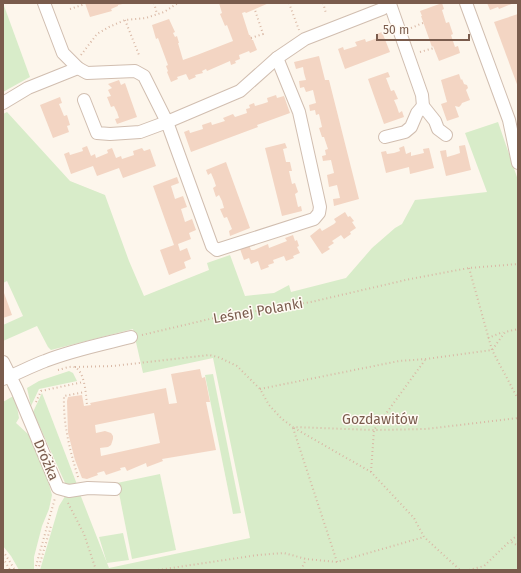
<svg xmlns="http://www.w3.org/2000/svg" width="521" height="573" font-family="'Fira Sans',sans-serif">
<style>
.green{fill:#d8ecc9}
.building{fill:#f3d5c3;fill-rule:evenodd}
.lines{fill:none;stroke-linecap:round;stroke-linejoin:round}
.minor-casing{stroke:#d1beb0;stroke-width:14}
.path{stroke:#d9b8a5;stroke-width:2;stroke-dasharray:1 3;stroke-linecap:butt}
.minor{stroke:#fff;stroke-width:12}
.labels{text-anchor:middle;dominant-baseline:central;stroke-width:3;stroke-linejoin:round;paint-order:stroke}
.street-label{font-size:14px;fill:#7a5c4d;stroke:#fffaf3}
</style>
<rect width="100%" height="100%" fill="#fdf6ec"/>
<!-- green -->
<g class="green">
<path d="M3,3L30,77L3,92Z"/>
<path d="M7,112L70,181L105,195L129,261L144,296L209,270L207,263L230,255L245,296L274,293L289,285L291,292L346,278L372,248L395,228L402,224L415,200L487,192L465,133L498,122L518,180V570H40L59,506L67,493L80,494L107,563L99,537L123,533L129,560L107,563L109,568L250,538L213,358L143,373L133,329L51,350L48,347L37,326L3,341V325L23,316L7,281L3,283V114Z"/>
<path d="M69,371L73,373L77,381L39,389L31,406L27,388L39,381Z"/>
<path d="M213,374L241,513L233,514L205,375Z"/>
<path d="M42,393L78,487L66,485L33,412Z"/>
<path d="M15,395L19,418L16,423L29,435L47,477L52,495L49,509L42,526L34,557V570H19L11,556L3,546V402Z"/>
<path d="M160,474L176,550L132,559L117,483Z"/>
</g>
<!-- building -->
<g class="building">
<path d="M85,3H127L118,5V6L111,9L112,11L90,17Z"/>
<path d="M219,3H269L246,13L245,12L242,13L249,35H250L252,40H253L257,50L250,53L249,51L239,55L240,59L235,61L236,63L231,65L230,61L207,71L206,69L202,71L203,73L195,75L196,77L189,80L186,74L177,77L178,79L171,82L167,72L168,71L166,66L168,65L158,38L156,39L152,25L169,19L175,32L173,33L175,37L177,36L179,43H178L183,60L197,55L233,41L227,25L225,26L220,14L222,13Z"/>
<path d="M442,3L444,9L442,10L446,23L449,22L453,34L451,35L455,47L458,46L460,53L439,61L433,46L432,47L421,16H422L420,11Z"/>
<path d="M487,3H514L499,9L498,7L490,10Z"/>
<path d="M518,14V87L494,22Z"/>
<path d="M382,32L390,52L345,69L338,49L343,47L344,50L357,46L355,42L365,39L366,42L378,38L377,34Z"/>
<path d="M319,56L325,80H329L359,199L334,206L333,199L340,198L337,185L329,187L327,175L334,173L331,160L323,161L322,156L326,155L325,150L328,149L324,137H322L319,128L322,127L319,114L316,115L315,110L310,111L309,105L316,103L313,90L306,92L304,87L300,88L299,81L306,80L304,73L303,67L296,69L294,62Z"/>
<path d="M388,72L390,77L386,78L391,91L394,90L398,99L394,100L397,107L399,113L402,111L404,117L384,124L368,79Z"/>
<path d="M459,74L461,80L462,79L464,84L467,85L468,88L466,90L470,100L462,103L461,105L459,107L455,106L459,117L447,121L441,104L447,102L441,80Z"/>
<path d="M119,80L121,85L125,83L137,117L117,124L115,119L119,118L117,112L114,106L111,107L107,97L111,96L108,90L112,88L108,84Z"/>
<path d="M276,95L277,98L284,96L290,113L257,125L258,127L191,152L184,132L189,130L190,133L203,129L202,125L211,122L212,125L225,121L223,118L233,114L235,117L247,113L246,109L250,108L249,105L254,103L255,106L262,104L268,102L267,98Z"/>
<path d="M60,97L62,103L59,104L64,116L67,115L70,125L67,126L69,132L53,138L40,105Z"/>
<path d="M285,143L287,148L283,149L286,162H290L292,171H289L292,184L295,183L298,192L295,194L298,207L301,206L302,211L282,216L265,148Z"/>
<path d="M465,145L471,170L446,176L440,151L446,150L447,157L454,155L460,153L459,146Z"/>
<path d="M87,146L91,156L95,154L96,158L108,153L107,150L112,148L116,158L121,156L122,159L134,155L133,151L142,148L144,151L150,149L156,166L123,178L119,168L97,176L93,166L71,174L64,154L69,152L70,155L83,151L82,148Z"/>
<path d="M404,146L406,154L411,152V156L424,153L423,149L429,148L434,168L410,174L409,167L386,173L381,152L386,151L387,154L394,153L400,151L399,148Z"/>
<path d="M226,162L250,228L230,236L229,231L232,229L227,217L224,218L220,209L224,208L222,201L219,195L216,197L213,188L216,186L214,180L211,173L208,175L206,170Z"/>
<path d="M177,177L179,183L171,186L175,199L183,196L187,207L181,209L185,222L192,219L196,230L189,233L191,239L178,244L180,251L187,248L191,259L184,262L186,268L169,275L160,250L174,245L153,186Z"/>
<path d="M345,212L348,217L350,216L354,221L352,222L356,228L350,232L351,234L344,239L341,235L332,241L334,243L328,247L330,249L322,254L310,236L320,228L322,231L334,224L336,222L334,219Z"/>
<path d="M293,235L295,241L297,240L299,246L297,247L300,253L293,256L294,258L286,261L284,256L273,260L274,263L268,265L269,267L261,270L258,261L251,264L249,258L244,260L240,249L249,245L251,250H254L268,244L269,248L287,241L285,238Z"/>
<path d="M4,293L12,315L3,318V294Z"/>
<path d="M200,369L202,378L205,377L210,402H206L216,450L162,459L163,461L147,467L146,463L127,471L125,467L120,468L121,470L106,475L104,471L97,473L98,475L87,479L82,478L75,460L68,433L67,401L68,397L82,395L84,406L91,405L90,403L166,388L169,404L177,403L171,374ZM154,413L160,443L101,456L100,448L108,447L111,445L113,439V436L111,433L105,431L96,433L95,425Z"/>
</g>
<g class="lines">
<!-- minor casing -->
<g class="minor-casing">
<g id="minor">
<path d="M44,3L63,53L78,68L87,73L135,71L144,76L167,122L240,91L277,58L305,39L382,9L390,4V3"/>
<path d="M466,3L509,120L518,163"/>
<path d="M390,4L422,95L423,106L435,121L438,129L446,135"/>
<path d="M84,100L97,133L110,134L140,132L167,122L212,246L217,250L314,219L319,213L320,207L299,112L277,58"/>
<path d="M3,103L28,88L78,68"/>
<path d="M385,137L405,132L411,127L417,113L423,106"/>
<path d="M3,362L17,390L58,488L69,491L88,488L115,489"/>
<path d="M3,379C17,374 31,366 45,361C73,350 103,344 131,337"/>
</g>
</g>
<!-- path -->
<g class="path">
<path d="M154,3L157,14"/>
<path d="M289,3L299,30"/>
<path d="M323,3L326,13"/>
<path d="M70,9L85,4"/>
<path d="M125,20L139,55"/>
<path d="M411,28L423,23"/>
<path d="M251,38L263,34L255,10"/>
<path d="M420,52L434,48"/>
<path d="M81,55L97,34L109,27L125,20L146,18L164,12L178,3"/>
<path d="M469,268L492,350L518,399"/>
<path d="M142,335L214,318L311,302L410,279L469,268L518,264"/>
<path d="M488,338L503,332"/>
<path d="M75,367L113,366L209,355L218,357L237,366L260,389L269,405L282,419L293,427L374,430L426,429L518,418"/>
<path d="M58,370C63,369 69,366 74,367C85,370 86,396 87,405"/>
<path d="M260,389L399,361L426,359L492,350L505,332L518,329"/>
<path d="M36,402L41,391L83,382"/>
<path d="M293,428L337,562"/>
<path d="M294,428L371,472L414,518L424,537L460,570"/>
<path d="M371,472L374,430L425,360"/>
<path d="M78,477C70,451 63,424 64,396L85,392"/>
<path d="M68,503L84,534L96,570"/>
<path d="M518,535L510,541L518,546"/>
<path d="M3,551L15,570"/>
<path d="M3,558L10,570"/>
<path d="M36,570V566L55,498"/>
<path d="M38,570L51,526"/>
<path d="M158,570L258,555L284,553L306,559L337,562L424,537"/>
<path d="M301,570L306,559"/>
<path d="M469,570L484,566L510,541"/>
</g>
<!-- minor -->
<use href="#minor" class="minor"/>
</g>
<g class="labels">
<!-- street labels -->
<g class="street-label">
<text transform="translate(258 311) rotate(-10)">Leśnej Polanki</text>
<text x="380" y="419">Gozdawitów</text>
<text transform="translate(46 460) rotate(67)">Dróżka</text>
</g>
</g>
<!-- border -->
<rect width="521" height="573" fill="none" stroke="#7a5c4d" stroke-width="8"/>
<!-- scale -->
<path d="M377 34v6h92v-6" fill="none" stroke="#7a5c4d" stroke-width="2"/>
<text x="383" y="34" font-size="12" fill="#7a5c4d" stroke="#fffaf3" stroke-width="3" paint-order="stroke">50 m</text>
</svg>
